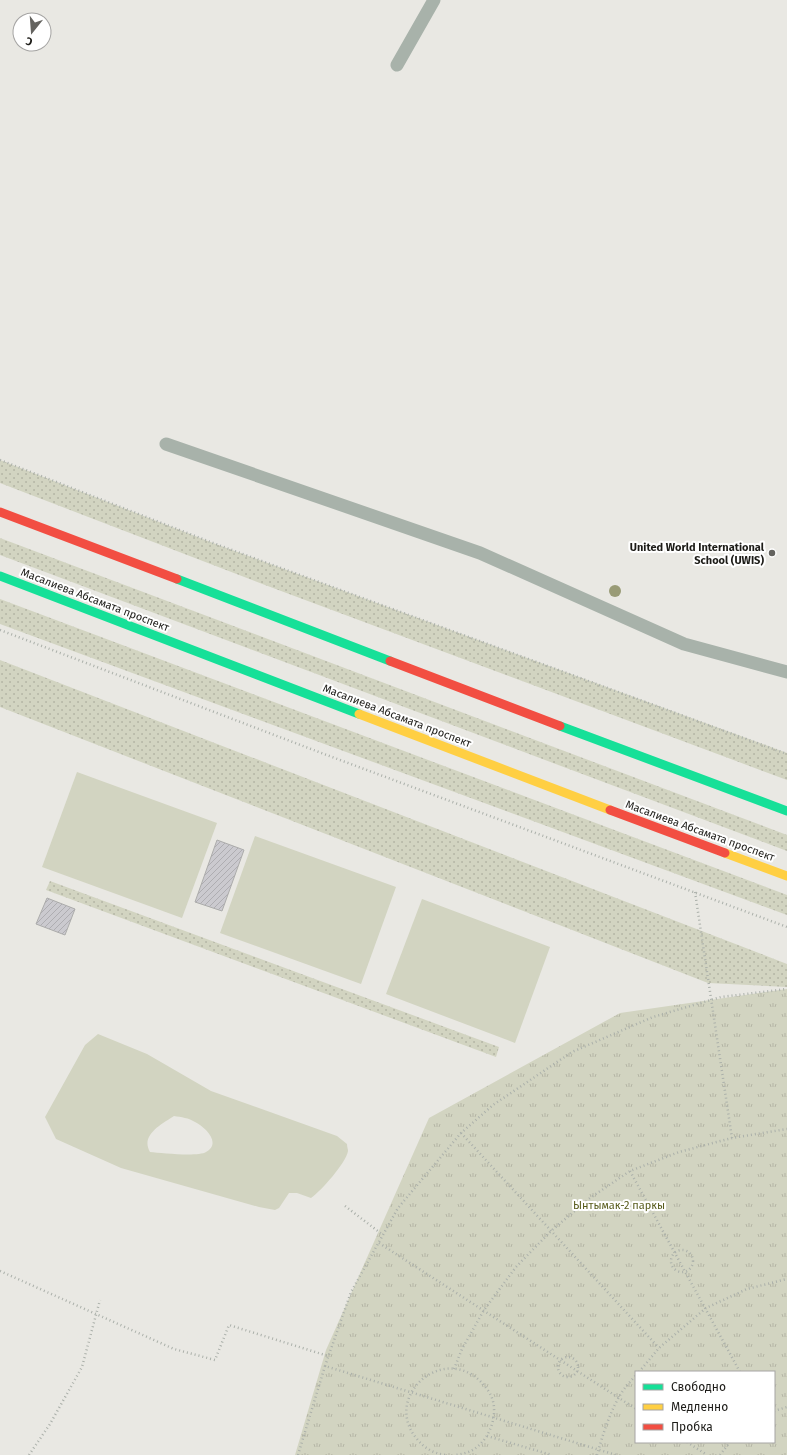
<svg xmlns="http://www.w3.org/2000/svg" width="787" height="1455" font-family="'Fira Sans',sans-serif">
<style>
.grass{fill:url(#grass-dots)}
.park{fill:url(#park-tufts);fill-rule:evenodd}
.pitch{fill:#d2d4c1;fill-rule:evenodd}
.building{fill:url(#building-hatch);stroke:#acacab}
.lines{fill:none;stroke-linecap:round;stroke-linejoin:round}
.path{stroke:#abb0aa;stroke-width:2.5;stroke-dasharray:1 3;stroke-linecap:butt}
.lane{stroke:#a8b2aa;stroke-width:13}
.fast{stroke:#16e098;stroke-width:9}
.slow{stroke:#ffcf43;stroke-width:9}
.jam{stroke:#f24e42;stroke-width:9}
.tree{fill:#999b76}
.poi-dot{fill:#64635f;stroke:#fff;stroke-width:1.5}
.labels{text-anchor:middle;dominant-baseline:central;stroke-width:4;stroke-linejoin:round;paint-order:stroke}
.poi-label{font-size:11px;font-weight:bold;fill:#1d1c18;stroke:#fff;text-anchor:end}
.street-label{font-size:11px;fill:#1d1c18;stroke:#fff}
.park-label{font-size:11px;fill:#585c1c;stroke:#fff}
</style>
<defs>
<pattern id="grass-dots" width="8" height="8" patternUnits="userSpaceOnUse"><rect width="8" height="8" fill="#d2d4c1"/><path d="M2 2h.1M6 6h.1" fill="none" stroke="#b4b5a5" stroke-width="1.8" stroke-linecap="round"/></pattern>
<pattern id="park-tufts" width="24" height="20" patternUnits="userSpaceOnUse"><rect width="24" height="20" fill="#d2d4c1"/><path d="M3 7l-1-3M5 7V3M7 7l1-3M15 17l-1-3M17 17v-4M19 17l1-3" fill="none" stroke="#b4b5a5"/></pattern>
<pattern id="building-hatch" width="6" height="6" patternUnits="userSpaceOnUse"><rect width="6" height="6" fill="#cbcacf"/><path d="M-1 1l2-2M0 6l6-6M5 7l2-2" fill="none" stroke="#aeadb1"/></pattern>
</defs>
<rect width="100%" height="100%" fill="#e9e8e3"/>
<!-- grass -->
<g class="grass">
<path d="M0,460L213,543L787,753V780L265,585L0,483Z"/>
<path d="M0,538L787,835V851L0,555Z"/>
<path d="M0,599L787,895V915L0,624Z"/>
<path d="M0,660L787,964V987L708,983L0,707Z"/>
<path d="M50,881L499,1047L496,1057L46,890Z"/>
</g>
<!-- park -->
<path class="park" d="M787,989V1455H295L326,1350L429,1118L620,1013ZM636,1372H774V1442H636Z"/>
<!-- pitch -->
<g class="pitch">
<path d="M77,772L217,823L182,918L42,867Z"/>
<path d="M255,836L396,887L361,984L220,933Z"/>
<path d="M422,899L550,947L515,1043L386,994Z"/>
<path d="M98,1034L147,1054L211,1091L337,1136L347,1144C347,1147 348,1149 348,1151C346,1163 321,1191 311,1198L297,1193H289L279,1208L275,1210L259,1207L121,1168L56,1139L45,1117L85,1045ZM174,1116C181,1117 189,1118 195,1122C205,1127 222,1143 206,1152C198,1157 161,1153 150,1152C140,1135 162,1124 174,1116Z"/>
</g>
<!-- building -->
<g class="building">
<path d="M217,840L244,850L222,911L195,902Z"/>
<path d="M47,898L75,909L65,935L36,924Z"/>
</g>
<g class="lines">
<!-- path -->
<g class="path">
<path d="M0,460L213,543L787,754"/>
<path d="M0,630L324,754L787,927"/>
<path d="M695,892L732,1138"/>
<path d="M461,1133L659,1348"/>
<path d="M630,1171L740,1372"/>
<path d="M345,1206L383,1235"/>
<path d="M379,1243L636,1409"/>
<circle cx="682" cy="1261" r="11"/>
<path d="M0,1271L174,1349L215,1360L229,1325L328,1356"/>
<circle cx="568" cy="1367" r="10"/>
<path d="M325,1366L351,1292L398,1208L461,1133L493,1105L572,1052L653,1017L721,997L787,989"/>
<path d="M454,1369L462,1349L484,1310L516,1267L551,1231L590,1198L630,1171L679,1152L732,1138L787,1129"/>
<path d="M639,1372L659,1348L706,1308L747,1289L787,1279"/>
<path d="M774,1411L787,1407"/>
<path d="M487,1436L552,1455"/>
<path d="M687,1442L707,1455"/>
<path d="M29,1455L50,1424L82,1367L100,1300"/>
<path d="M298,1455L325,1366L616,1455"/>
<path d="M445,1455C433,1453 424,1448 417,1439C379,1394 452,1335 489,1392C500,1409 492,1435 477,1447C471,1452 463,1454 455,1455"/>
<path d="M597,1455C603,1434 610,1411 622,1392C626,1386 631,1381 636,1375"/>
<path d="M720,1455L730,1442"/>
</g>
<!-- lane -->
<g class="lane">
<path d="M397,65L434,0"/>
<path d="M166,444L480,553L684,644L787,672"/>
</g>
<!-- fast -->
<g class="fast">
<path d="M0,576L359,714"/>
<path d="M177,579L390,661"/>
<path d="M560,726L787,811"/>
</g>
<!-- slow -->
<g class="slow">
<path d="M359,714L610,810"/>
<path d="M725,853L787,876"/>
</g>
<!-- jam -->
<g class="jam">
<path d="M0,512L177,579"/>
<path d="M390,661L560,726"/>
<path d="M610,810L725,853"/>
</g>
</g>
<!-- trees -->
<circle class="tree" cx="615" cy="591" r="6"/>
<!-- markers -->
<circle class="poi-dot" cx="772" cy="553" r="4"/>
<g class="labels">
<!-- poi labels -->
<g class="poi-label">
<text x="764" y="547">United World International<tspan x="764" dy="13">School (UWIS)</tspan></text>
</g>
<!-- street labels -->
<g class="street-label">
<text transform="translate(95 600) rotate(21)">Масалиева Абсамата проспект</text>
<text transform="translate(397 716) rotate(21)">Масалиева Абсамата проспект</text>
<text transform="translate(700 831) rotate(20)">Масалиева Абсамата проспект</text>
</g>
<!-- park labels -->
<g class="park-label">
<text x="619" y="1205">Ынтымак-2 паркы</text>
</g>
</g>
<!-- legend -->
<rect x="635" y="1371" width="140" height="72" fill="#ffffff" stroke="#a5a4a3"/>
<rect x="643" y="1384" width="20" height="6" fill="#16e098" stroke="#a5a4a3"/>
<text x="671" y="1391" font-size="12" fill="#1d1c18">Свободно</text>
<rect x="643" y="1404" width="20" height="6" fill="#ffcf43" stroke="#a5a4a3"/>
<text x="671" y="1411" font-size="12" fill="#1d1c18">Медленно</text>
<rect x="643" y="1424" width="20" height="6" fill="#f24e42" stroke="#a5a4a3"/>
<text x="671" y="1431" font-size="12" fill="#1d1c18">Пробка</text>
<!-- north arrow -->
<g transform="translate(32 32) rotate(197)"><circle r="19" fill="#ffffff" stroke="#a5a4a3"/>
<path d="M0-3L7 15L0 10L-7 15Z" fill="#64635f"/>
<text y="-6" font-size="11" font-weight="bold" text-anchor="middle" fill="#1d1c18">С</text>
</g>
</svg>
